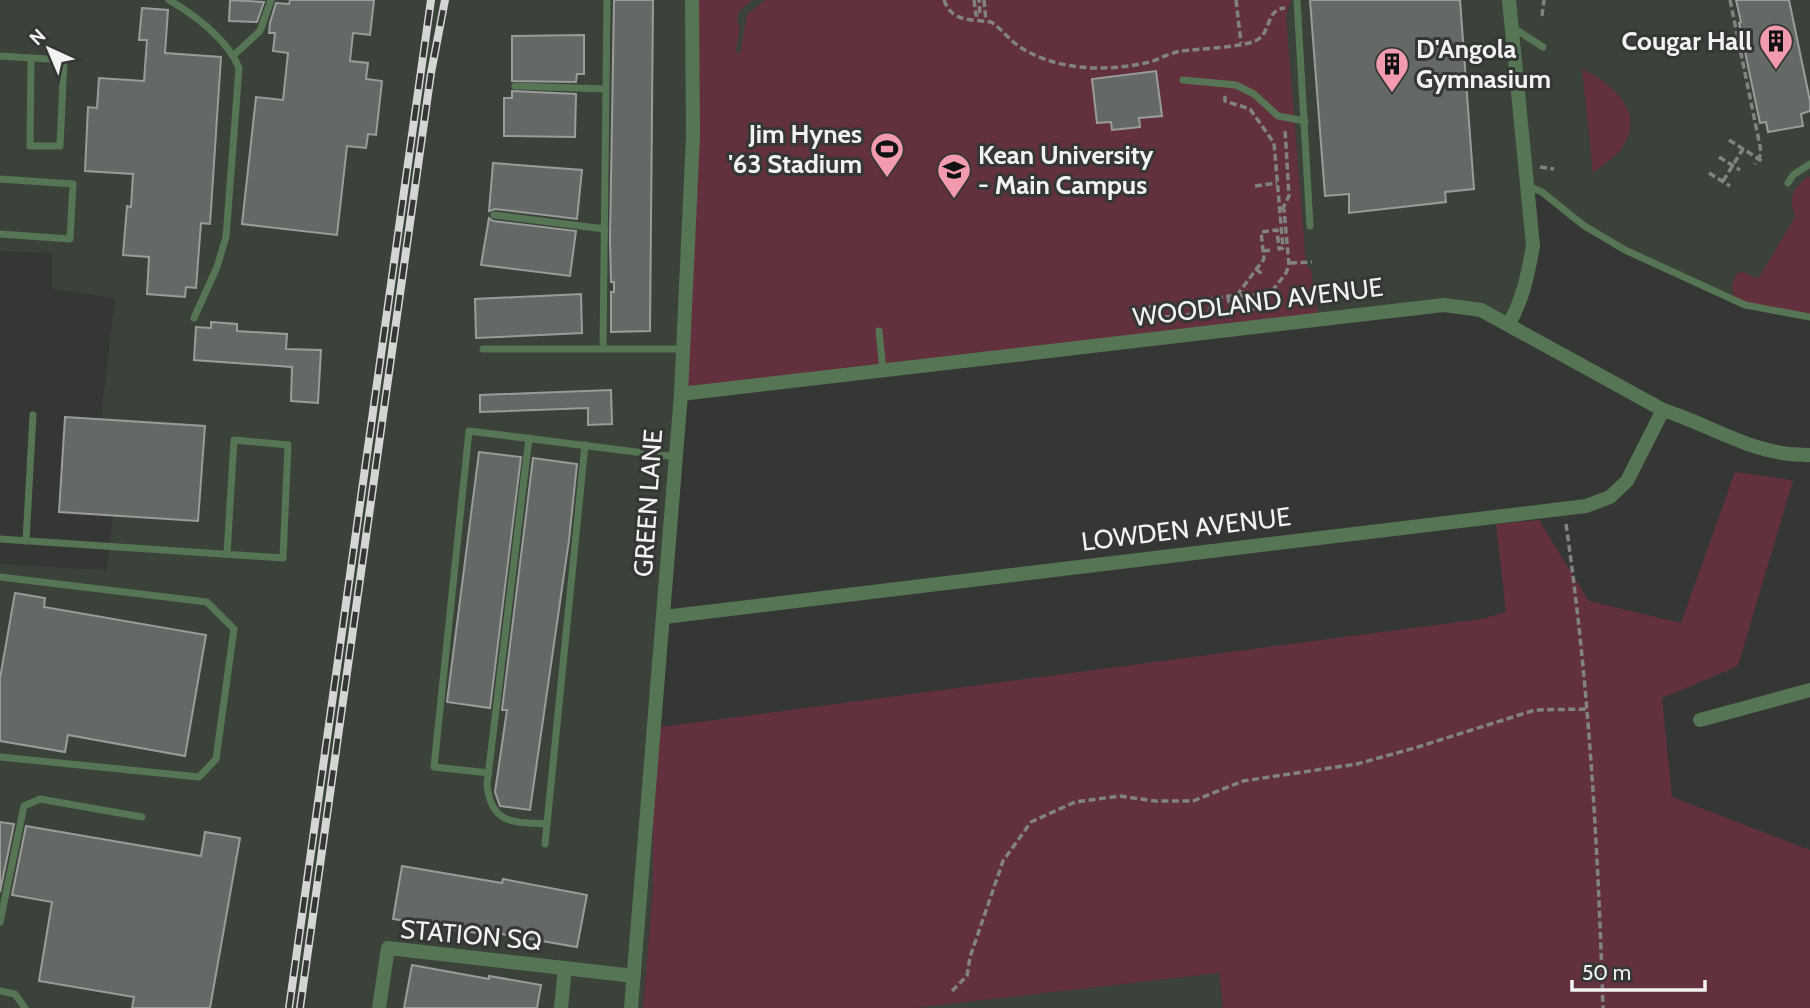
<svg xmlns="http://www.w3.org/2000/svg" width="1810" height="1008" font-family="Cabin,sans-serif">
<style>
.built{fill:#3a423a}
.green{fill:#63313d}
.building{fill:#656965;stroke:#999d99;stroke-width:2}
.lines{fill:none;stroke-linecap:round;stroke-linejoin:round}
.path{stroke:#818380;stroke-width:3.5;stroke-dasharray:7 3.5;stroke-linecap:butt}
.lane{stroke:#567554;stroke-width:7}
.street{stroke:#567554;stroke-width:14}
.rail-casing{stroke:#d4d6d4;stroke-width:8}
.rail{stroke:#343733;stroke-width:5;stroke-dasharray:16;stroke-linecap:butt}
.labels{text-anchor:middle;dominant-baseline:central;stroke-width:6;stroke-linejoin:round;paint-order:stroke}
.poi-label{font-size:26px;font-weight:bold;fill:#f1f3f1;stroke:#343733;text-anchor:end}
.street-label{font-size:26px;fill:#f1f3f1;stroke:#343733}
</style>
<rect width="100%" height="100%" fill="#343733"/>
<!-- built -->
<g class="built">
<path d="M0,0H1810V317L1745,305L1625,250L1528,186L1533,246L1509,324L1462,306L681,394L653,728V888L643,1008H0V564L107,570L115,497L92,494L115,298L52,289V253L0,251Z"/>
<path d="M1220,973L1223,1008H914Z"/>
</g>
<!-- green -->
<g class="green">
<path d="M690,0H752L739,11L737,23L740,25L736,52L740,54L747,15L765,0H1291L1286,16L1306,264L1311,270L1319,319L681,394Z"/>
<path d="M1582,69C1613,84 1647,113 1622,148C1615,158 1602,165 1593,173Z"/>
<path d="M1807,177H1810V317L1734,300L1732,285L1737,273L1744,272L1758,279L1795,217C1789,195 1791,193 1807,177Z"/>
<path d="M1735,472L1793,480L1738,666L1662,698L1672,797L1810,850V1008H1223L1219,973L914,1008H643L653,888V728L1481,619L1506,612L1496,524L1539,520L1589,601L1681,623Z"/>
</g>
<!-- building -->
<g class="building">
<path d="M230,0L264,2L257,22L229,21Z"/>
<path d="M290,0H374L370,35L353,33L350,61L368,63L366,79L382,81L376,135L368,134L366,148L347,146L337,235L242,224L256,97L283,100L288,53L273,51L275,33H269L270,23L276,3L289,4Z"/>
<path d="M614,0H653L650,331L611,332V292H614V282H611L610,240Z"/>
<path d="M1310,0H1460L1474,189L1445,192L1446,202L1349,213V194L1325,196Z"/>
<path d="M1736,0H1789L1810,101V111L1801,114L1803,126L1768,132L1766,122L1760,123L1739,23L1741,22Z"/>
<path d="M142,8L168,10L165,53L221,57L210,224L201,223L196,288L186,287L185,297L147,294L149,257L123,255L127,206L131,207L133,174L85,171L88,107L97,108L99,78L144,81L147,40H139Z"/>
<path d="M584,35V74H577L576,82L512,81V36Z"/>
<path d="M1156,71L1162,116L1139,118L1140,127L1112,130L1111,122L1097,123L1092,79Z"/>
<path d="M512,91L576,94L575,137L504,136V98H512Z"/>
<path d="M493,163L582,170L577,219L495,209L489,211Z"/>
<path d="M489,218L493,221L576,231L570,276L481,265Z"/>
<path d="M581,294L582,333L476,338L475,299Z"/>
<path d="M211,322L237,324V331L287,334L286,349L321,350L318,403L291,401L292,367L194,360L196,327L211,328Z"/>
<path d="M611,390L612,424L588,425V408L480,412V395Z"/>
<path d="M65,417L205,426L198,521L59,512Z"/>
<path d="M479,452L521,457L490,708L447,702Z"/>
<path d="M533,458L577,464L569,540L530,810L500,806L495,792L507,710H502Z"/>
<path d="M15,593L45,598L44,607L206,635L185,756L68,735L65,752L0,741V678Z"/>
<path d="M0,822L14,824L0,892Z"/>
<path d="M26,826L201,856L205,832L240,838L210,1008H132L134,997L39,981L52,902L12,895Z"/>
<path d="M402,866L502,883L503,879L587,895L577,947L478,930L477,933L393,919Z"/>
<path d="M412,965L489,979V976L541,985L537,1008H404Z"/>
</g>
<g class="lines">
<!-- path -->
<g class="path">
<path d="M944,0C952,23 972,19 991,22C1002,29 1009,40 1020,47C1055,70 1104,72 1145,63C1157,61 1168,53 1181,51C1197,49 1243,47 1255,41C1272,34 1265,9 1285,8"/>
<path d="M974,0L976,15H980L979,0"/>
<path d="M984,0L986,21"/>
<path d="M1236,0L1241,43"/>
<path d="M1730,0L1760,146L1761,154L1755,164"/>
<path d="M1542,16L1544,0"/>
<path d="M1729,140L1762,161"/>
<path d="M1719,157L1740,170"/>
<path d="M1540,167L1554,169"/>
<path d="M1709,173L1730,186"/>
<path d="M1723,181L1743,149"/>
<path d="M1255,186L1277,183"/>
<path d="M1282,210L1289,196L1285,129"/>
<path d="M1263,251L1272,250"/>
<path d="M1290,263L1312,262"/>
<path d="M1256,269L1262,274"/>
<path d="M1238,293L1249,301L1257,292"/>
<path d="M1228,296L1229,303"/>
<path d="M1150,305L1154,313L1164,317L1259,308L1286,273L1289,265L1284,209"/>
<path d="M1211,313L1209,299L1237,295L1264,259L1261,232L1277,230L1279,249L1283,248L1274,143L1250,109L1225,101V94"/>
<path d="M1566,524C1589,684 1598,847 1603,1008"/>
<path d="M952,991L967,976L970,957L1003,861L1031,822L1075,802L1120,796L1155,801H1193L1243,781L1357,764L1418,747L1535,710L1586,709"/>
</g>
<!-- lane -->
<g class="lane">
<path d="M169,0C195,15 228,40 239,68L226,237L217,267L194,318"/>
<path d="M1297,0L1310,226"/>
<path d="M1512,27L1543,47"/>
<path d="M234,55L260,31L271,0"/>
<path d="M0,56L64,60L60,146H30L31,58"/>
<path d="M1183,80L1236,85L1254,94L1278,116L1305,121"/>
<path d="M515,86L606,89"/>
<path d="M0,179L73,184L70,239L0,234"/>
<path d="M1788,183L1793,175L1810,164"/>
<path d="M1528,186L1542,192L1583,225L1625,250L1745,305L1810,317"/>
<path d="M494,215L605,229"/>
<path d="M879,331L883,370"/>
<path d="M603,348L607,0"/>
<path d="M483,349H682"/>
<path d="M529,438L487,784C491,825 513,822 547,824"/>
<path d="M0,539L283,558L288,445L234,440L227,554"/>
<path d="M26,541L33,415"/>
<path d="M0,577L207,602L234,629L216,759L199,777L0,757"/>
<path d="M489,773L434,767L469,431L676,457"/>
<path d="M545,844L585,445"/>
<path d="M0,922L24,806L40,799L142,817"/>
<path d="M0,991L15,994L25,1008"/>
</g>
<!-- street -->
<g class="street">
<path d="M1509,324C1523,299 1528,274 1533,246L1509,0"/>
<path d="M681,394L1444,305L1481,310L1663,410C1714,426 1753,456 1810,455"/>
<path d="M664,617L1586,506L1610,497L1627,481L1663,410"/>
<path d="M1700,720L1810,690"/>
<path d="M379,1008L388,948L634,976"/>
<path d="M561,1008L565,968"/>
<path d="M631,1008L681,394L693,136L692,0"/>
</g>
<!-- rail casing -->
<g class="rail-casing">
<g id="rail">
<path d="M289,1008L431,0"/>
<path d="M300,1008L431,73L445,0"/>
</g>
</g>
<!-- rail -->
<use href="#rail" class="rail"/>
</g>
<!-- icons -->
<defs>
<g id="building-pin" transform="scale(1.75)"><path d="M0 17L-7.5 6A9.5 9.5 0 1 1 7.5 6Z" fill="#f29aae" stroke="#343733"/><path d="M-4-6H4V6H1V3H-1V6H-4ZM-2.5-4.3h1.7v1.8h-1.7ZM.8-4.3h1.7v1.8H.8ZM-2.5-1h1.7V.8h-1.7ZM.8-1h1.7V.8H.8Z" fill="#111"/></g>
<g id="stadium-pin" transform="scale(1.75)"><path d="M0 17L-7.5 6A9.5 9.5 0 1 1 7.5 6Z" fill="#f29aae" stroke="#343733"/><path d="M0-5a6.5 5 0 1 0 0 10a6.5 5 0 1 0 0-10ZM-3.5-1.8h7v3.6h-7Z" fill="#111"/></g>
<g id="university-pin" transform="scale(1.75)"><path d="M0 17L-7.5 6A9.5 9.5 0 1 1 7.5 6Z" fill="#f29aae" stroke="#343733"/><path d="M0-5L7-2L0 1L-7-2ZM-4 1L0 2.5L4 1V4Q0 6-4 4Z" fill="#111"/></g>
</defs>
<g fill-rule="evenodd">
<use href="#building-pin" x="1776" y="41"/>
<use href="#building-pin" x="1392" y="64"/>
<use href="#stadium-pin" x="887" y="149"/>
<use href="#university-pin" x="954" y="170"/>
</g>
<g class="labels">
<!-- poi labels -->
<g class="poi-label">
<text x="1752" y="41">Cougar Hall</text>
<text x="1416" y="49" text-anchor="start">D'Angola<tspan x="1416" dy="30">Gymnasium</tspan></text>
<text x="862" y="134">Jim Hynes<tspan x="862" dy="30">'63 Stadium</tspan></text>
<text x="978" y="155" text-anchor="start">Kean University<tspan x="978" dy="30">- Main Campus</tspan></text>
</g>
<!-- street labels -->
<g class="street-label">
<text transform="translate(1258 302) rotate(-7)">WOODLAND AVENUE</text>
<text transform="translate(648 503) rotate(-86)">GREEN LANE</text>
<text transform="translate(1186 529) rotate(-7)">LOWDEN AVENUE</text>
<text transform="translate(471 935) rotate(5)">STATION SQ</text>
</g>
</g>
<!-- north arrow -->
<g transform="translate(49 49) rotate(316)" stroke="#343733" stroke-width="5" paint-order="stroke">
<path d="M0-5L12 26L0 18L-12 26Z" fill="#f1f3f1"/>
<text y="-10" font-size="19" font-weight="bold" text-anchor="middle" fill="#f1f3f1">N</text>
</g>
<!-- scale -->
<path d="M1572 980v10h133v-10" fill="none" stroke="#f1f3f1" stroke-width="3.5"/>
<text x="1582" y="980" font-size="21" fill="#f1f3f1" stroke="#343733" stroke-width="5" paint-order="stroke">50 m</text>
</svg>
